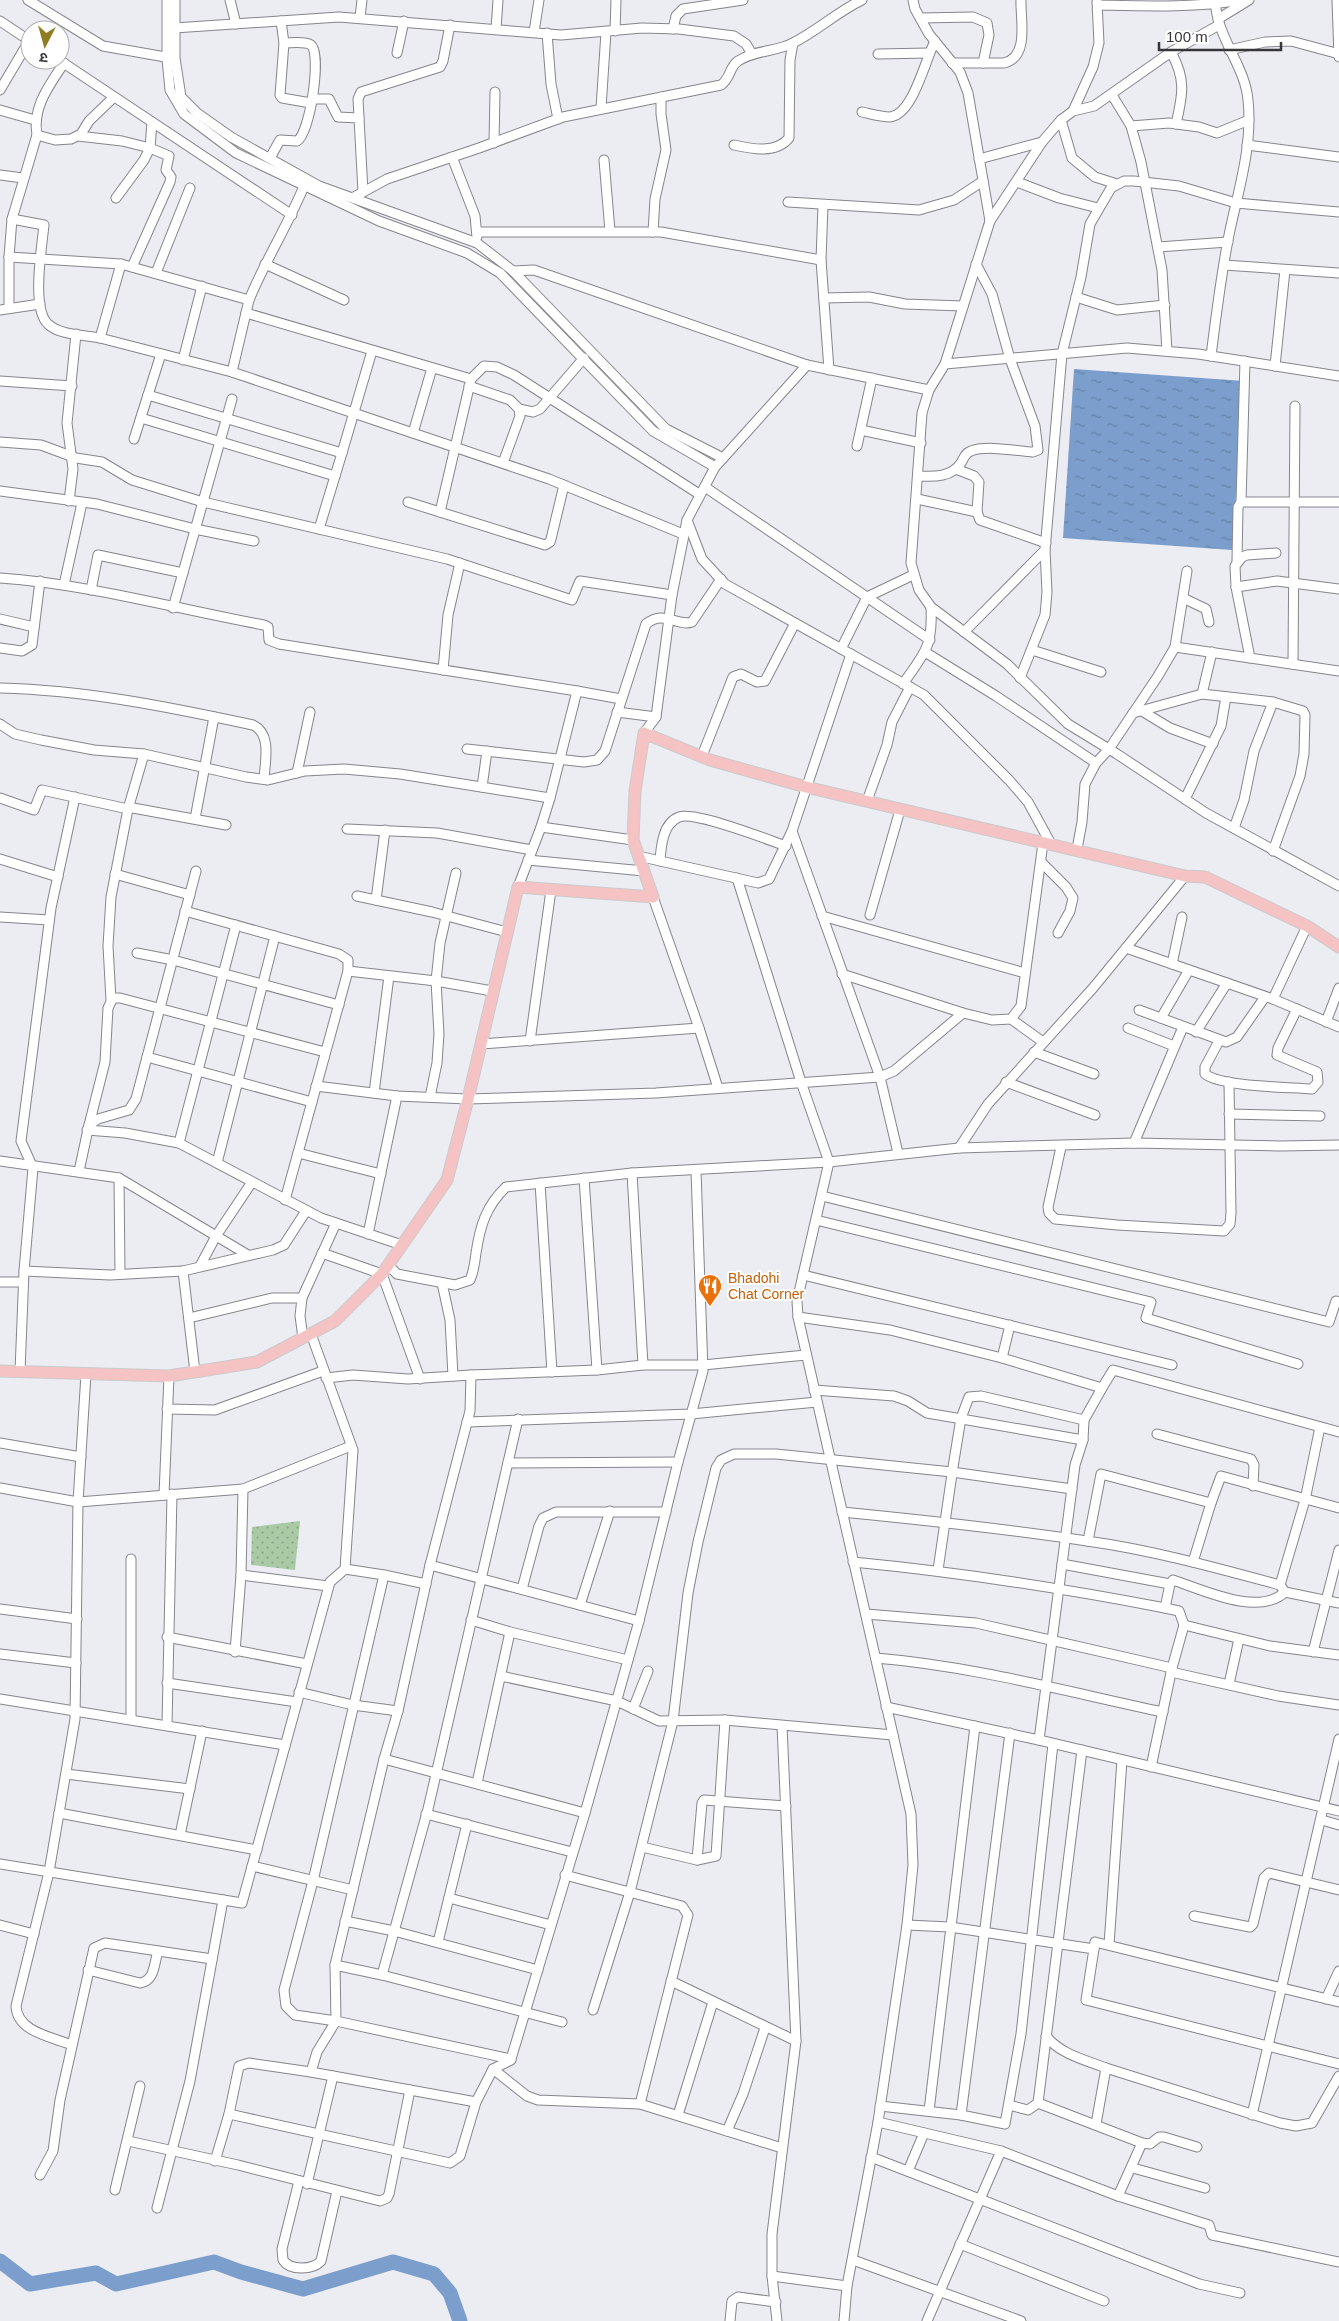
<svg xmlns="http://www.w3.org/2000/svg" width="1339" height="2321" font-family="Arial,'Noto Sans Devanagari',sans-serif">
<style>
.grass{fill:url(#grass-dots)}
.water{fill:url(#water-ripples)}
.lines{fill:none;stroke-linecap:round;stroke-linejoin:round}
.river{stroke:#7c9ecd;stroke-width:15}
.minor-casing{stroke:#85858c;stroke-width:11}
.major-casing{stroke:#cbcbcc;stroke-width:13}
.minor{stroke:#fff;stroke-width:9}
.major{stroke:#f5c3c3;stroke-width:11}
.labels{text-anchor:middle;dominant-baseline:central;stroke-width:4;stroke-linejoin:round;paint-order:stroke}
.food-label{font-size:14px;fill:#c56008;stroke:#fff;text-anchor:start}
</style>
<defs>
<pattern id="grass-dots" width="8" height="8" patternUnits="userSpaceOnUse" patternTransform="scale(1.25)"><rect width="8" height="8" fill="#a9caa4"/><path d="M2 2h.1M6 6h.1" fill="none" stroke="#8aa587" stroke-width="1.8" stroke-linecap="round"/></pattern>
<pattern id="water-ripples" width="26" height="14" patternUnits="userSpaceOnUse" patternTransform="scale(1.25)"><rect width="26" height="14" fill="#7c9ecd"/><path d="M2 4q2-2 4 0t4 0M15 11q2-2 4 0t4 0" fill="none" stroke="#6682a7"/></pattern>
</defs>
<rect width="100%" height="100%" fill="#ececf3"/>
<!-- grass -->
<path class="grass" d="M300,1521L295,1570L251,1565L252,1527Z"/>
<!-- water -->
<path class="water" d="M1074,369L1244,381L1232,550L1063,538Z"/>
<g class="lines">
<!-- river -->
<path class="river" d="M0,2261L30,2284L96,2273L116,2284L214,2262L241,2272L303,2289L393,2262L434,2274L450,2293L460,2321"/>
<!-- minor casing -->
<g class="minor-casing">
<g id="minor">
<path d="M28,0L103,46L171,58"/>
<path d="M167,0V59L170,90L184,114L236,153L379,221L467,253L500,273L653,431L715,467"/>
<path d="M175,0V58L181,97L197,113L231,137L319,186L477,243L513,271L666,429L723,458"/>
<path d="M230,0L236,24"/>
<path d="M913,0L915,9L929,34L960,72L968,93L990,221"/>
<path d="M1337,0L1339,57"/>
<path d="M1098,5C1146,6 1193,8 1241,0"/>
<path d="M360,17L362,0"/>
<path d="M921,18L973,17L987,23L989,35L983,63"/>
<path d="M0,21L30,41"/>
<path d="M281,21L284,43L280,95L282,98L311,103"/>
<path d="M174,28L339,17L561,35L642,28L679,29L734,36L746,44L752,54"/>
<path d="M496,29L498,0"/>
<path d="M673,29L676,16L683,9L743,0"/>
<path d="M615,31L616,0"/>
<path d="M534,32L539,0"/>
<path d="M547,33L551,84L558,119"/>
<path d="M1229,50L1265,42L1291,41L1339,54"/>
<path d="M1171,52C1186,79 1183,94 1176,124"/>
<path d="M397,53L404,21"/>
<path d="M878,54L929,53"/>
<path d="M59,60L292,215"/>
<path d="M952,63H1004C1030,57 1020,18 1021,0"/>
<path d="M0,90L29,41"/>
<path d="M1112,95L1131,126L1141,162L1162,270L1167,351"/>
<path d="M312,99H329L338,117L359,118L363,192"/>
<path d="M601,108L606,32"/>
<path d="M0,110L35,120"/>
<path d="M1073,111L1093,67L1099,43L1097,2"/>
<path d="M862,112C871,114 881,117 890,117C913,115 925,60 935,41"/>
<path d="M359,118L358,99L361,92L440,67L443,61L450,25"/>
<path d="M1061,120L1072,158L1095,177L1117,184"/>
<path d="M1131,126L1169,123L1199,127L1217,133L1249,120"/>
<path d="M37,135C32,107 49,86 64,63"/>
<path d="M78,136L122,141L150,148L152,122"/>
<path d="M494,143L495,92"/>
<path d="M734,145C752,149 776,154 789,138L790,60L793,43"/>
<path d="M1247,145L1339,157"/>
<path d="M452,157L475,216L477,237"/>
<path d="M270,158L280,140L297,141C310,134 322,54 311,45C305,41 291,43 284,43"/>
<path d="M979,159L1042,142"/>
<path d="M604,160L610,231"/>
<path d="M0,175L23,178"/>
<path d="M1017,182L1059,198L1098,208"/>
<path d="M354,197L387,179L479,148L563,117L721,85C731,78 729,67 738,61C754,50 776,52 793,43C817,31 837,12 862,0"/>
<path d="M116,198L144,160L150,148L169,156L166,170L171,177L170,182L132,267"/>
<path d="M788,202L919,210L954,200L983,181"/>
<path d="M823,205L821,260L829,370"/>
<path d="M12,219L44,225C42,246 31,309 48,324C59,335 84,335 100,338"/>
<path d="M477,232H661L821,260"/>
<path d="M653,232L655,199L666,150L661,114V97"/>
<path d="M1158,247L1228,242"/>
<path d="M9,257L121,264L249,300L232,372"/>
<path d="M121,264L100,338L232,372L549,479L683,534"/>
<path d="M265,264L344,300"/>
<path d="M1224,265L1339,273"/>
<path d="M513,271L534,270L807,365L929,390L945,364L1127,348L1198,354L1339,376"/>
<path d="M156,273L190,188"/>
<path d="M1076,297L1117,310L1165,305"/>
<path d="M824,298L869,297L905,304L963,306"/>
<path d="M249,300C265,261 288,225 304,186"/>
<path d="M9,308V257L12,219L37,135L55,140L71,139L81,134L89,121L114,97"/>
<path d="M0,310L40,304"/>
<path d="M246,313L471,379L440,512"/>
<path d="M1211,356C1216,316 1221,275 1229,235C1238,191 1253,146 1248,100C1245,65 1217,39 1215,0"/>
<path d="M183,360L202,286"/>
<path d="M945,364L990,221L1042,142L1061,120L1073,111L1094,106L1171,52L1219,25L1218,19L1249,0"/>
<path d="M1275,366L1285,270"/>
<path d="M471,379L484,366L497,367L514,375L699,494"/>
<path d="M0,381L72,386"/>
<path d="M469,386L510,400L519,409L520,416L503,463"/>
<path d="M929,390L922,413L911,563L919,590L931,607L1007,664L1068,724L1117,754L1206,813L1339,886"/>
<path d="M148,395L342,453L372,351"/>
<path d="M519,409L533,412L540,409L584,358"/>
<path d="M141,418L335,476"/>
<path d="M861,430L921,443"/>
<path d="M413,433L432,368"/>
<path d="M134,439L161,354"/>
<path d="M0,442L41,445L76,458L102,462L132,480L203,502L447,559L572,600L580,581L672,595"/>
<path d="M857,446L872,378"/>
<path d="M919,476C934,477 952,477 961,463C964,458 965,453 971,451C986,445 1017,451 1033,452L1038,450L1035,426L1010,359L992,294L976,264"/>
<path d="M705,487L930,640"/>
<path d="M0,491L97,504L195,529L254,541"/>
<path d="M917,499L977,512L979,482L974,476L956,469"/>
<path d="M69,501L73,469L67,423L76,334"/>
<path d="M408,502L545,545L550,542L551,539L564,485"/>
<path d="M1241,502L1245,361"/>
<path d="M977,512L980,520L1046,543"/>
<path d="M687,520L702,559L725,584L924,695L1009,780L1028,802L1051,844"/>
<path d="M319,529L342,453"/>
<path d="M1237,561L1238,507L1241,502H1339"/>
<path d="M0,578C89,584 176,609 264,625L268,627L269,640L279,644L577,691L550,798L541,827"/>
<path d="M64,585L82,503"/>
<path d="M1236,587L1277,581L1339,589"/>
<path d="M91,590L98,555L183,573"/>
<path d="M1183,598L1206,609L1209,622"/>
<path d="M173,608L232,399"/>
<path d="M0,619L34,627"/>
<path d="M964,632L1045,550"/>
<path d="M1175,647L1339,671"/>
<path d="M0,648L22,651L32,645L40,581"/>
<path d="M841,649L867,597L913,575"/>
<path d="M1032,650L1101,672"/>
<path d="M925,652L996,696L1096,763L1109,749L1158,676L1175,647L1187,571"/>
<path d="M1250,658L1236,587L1235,566L1242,557L1247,555L1276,553"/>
<path d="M1293,664L1295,406"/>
<path d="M443,670L448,615L460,563"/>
<path d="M1020,678L1045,615L1047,592L1045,550L1062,354L1081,277L1090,224L1111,188L1124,181H1134L1179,186L1236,203L1339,212"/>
<path d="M903,684C925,652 933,647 931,607"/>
<path d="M0,688C86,690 169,707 253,725C272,734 265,761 264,779"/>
<path d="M577,691L621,699"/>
<path d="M1202,694L1212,652"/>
<path d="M1142,711L1170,728L1213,744"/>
<path d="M617,712L656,717"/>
<path d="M1133,713L1202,694L1273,702L1303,711L1305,715L1304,754L1300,776L1273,851"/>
<path d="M0,724L15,734L41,740L94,750L144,754L246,777L268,780L305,771L344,769L400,774L550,798"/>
<path d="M644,733L656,717L672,595L687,520L715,467L807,365"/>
<path d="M467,749L584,762L597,760L605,751L646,624C664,609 677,627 692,622L721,579"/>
<path d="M702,756L733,677L741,674L757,682L765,681L795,623"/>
<path d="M297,773L310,712"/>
<path d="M482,787L487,751"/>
<path d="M0,798L34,810L42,790L128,809L133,808L226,825"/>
<path d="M1185,799L1221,726L1226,697"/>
<path d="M867,801L887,745L892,722L910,687"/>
<path d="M195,819L214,717"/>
<path d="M1234,828L1244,800L1254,751L1273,702"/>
<path d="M347,829L437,833L532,850"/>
<path d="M792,831L880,1077L898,1153"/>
<path d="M1077,849L1082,822L1085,784L1096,763"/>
<path d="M638,856L758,883L769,879L792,831L851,654"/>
<path d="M0,859L58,877"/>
<path d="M528,860L644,871"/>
<path d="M660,861C661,846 663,823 679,817C695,811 766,839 786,846"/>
<path d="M1041,862L1066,887L1073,898L1070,911L1058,933"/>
<path d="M115,874L190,895"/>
<path d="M737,878L801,1082L829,1162L797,1301L798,1317L911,1814L913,1865L907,1925L878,2122L847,2286L844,2321"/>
<path d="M518,887L541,827L633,840"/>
<path d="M357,896L432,912L507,932"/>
<path d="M653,897L699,1028L718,1088"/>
<path d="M376,900L385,830"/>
<path d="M185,911L339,954L348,960V971L285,1200"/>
<path d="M870,915L900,810"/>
<path d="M822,916L1025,973"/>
<path d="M0,917L49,920"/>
<path d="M1126,948L1273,999L1307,926"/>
<path d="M137,953L173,960L339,1005"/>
<path d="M1172,964L1182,917"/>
<path d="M348,971L436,981L492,991"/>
<path d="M842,974L963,1013L992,1020L1011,1019L1021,1006L1043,843"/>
<path d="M1273,999L1339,1027"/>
<path d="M111,1000L108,946L111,897L128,809L144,754"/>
<path d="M1139,1010L1226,1042L1237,1037L1265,997"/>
<path d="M1161,1018L1189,970"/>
<path d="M1011,1019L1043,1042"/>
<path d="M1326,1022L1339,988"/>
<path d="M1128,1028L1174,1046"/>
<path d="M1196,1032L1227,983"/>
<path d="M530,1041L551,890"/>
<path d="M1219,1041L1205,1067V1074C1222,1087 1288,1087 1312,1089L1318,1082L1317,1072L1277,1055L1278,1048L1297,1009"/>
<path d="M481,1044L699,1028"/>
<path d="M1034,1052L1094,1074"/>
<path d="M147,1057L312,1102"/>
<path d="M1006,1082L1095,1115"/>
<path d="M316,1086L397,1096L468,1099L656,1093L880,1077L894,1071L963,1013"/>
<path d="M374,1093L389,976"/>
<path d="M430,1097L437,1063L439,1034L436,981L440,943L456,873"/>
<path d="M1229,1114L1320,1116"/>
<path d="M89,1125L105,1062L108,1008L113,998H120L325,1052"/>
<path d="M87,1130L125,1133L179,1143L236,925"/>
<path d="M179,1143L321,1218L402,1245"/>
<path d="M1134,1143L1183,1027"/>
<path d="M1061,1147L1048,1207L1049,1213L1055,1219L1117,1225L1224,1231L1230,1224L1231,1213L1229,1082"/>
<path d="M959,1148L988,1104L1093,988L1185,876"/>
<path d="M298,1153L381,1174"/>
<path d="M0,1161L119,1178L248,1255"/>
<path d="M217,1163L275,936"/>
<path d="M79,1171L89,1125L98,1119L129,1110L136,1099L196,871"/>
<path d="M632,1173L643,1365"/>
<path d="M119,1178L120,1274"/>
<path d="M584,1178L597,1370"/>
<path d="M540,1183L552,1372"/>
<path d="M822,1196L1329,1322L1336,1301L1339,1302"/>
<path d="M816,1220L1151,1302L1146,1318L1298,1364"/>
<path d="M368,1234L397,1096"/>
<path d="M322,1253L382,1274L420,1379"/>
<path d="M388,1265L397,1274L455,1285L470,1280C474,1271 475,1262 476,1253C480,1226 486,1206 506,1187L632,1173L829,1162L959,1148L1134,1143L1280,1146L1339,1145"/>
<path d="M200,1266L216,1236L252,1182"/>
<path d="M24,1271L110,1275L183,1271L273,1250L284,1245L306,1211"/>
<path d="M183,1271L195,1372"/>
<path d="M803,1275L1172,1365"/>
<path d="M0,1282H23"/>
<path d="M442,1283L450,1320L453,1376"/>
<path d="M798,1317L890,1330L1002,1358L1102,1388L1113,1370L1339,1432"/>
<path d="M189,1318L272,1298H302"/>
<path d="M303,1338L300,1316L302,1298L336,1223"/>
<path d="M1002,1358L1010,1325"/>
<path d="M20,1371L24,1271L33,1168L21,1141L51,908L75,797"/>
<path d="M471,1375L597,1370L643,1365H703L806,1355"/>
<path d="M326,1378L353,1375L408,1379L471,1375L470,1411L430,1565L398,1711L384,1759L335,1965L336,2021L317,2052L311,2072L476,2102L493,2069L511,2060"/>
<path d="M814,1390L894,1396L908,1401L927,1413L1083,1440L1084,1420L1102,1388"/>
<path d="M167,1409L215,1410L323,1371"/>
<path d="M467,1422L691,1414L817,1402"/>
<path d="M1157,1434L1251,1459L1254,1465L1253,1486"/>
<path d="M0,1443L81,1457"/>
<path d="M508,1463L678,1462"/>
<path d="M0,1488L78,1502L243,1489L351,1446"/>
<path d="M243,1489L241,1575L328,1586"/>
<path d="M164,1495L169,1376"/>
<path d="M842,1512C924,1520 1006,1529 1087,1541C1152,1550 1217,1568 1280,1585L1285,1592L1339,1603"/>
<path d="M1088,1541L1101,1474L1211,1503L1221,1476L1339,1508"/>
<path d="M131,1559V1719"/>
<path d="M853,1562C958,1572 1061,1588 1165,1608L1179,1611L1184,1625L1270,1646L1339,1655"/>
<path d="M1193,1562L1211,1503"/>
<path d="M1062,1564L1170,1584"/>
<path d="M430,1565L639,1621"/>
<path d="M345,1569L384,1575L313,1881L284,1990L286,2006L295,2015L336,2021L511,2059L585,1813L639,1621L678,1462L703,1371L696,1171"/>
<path d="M938,1570L953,1467L961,1418L969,1397L981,1396L1084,1420"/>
<path d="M384,1575L426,1584"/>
<path d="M1280,1585L1305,1500L1320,1427"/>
<path d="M522,1589L539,1526L543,1518L556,1512H666"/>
<path d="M580,1605L610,1511"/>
<path d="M1165,1608L1170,1584L1173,1580C1203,1590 1259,1617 1285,1592"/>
<path d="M0,1609L77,1619"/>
<path d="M866,1614L976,1623L1172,1668"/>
<path d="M471,1620L510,1632L628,1660"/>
<path d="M167,1637L307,1664"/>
<path d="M235,1652L241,1575"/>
<path d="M1313,1652L1339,1550"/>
<path d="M0,1654L76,1663"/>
<path d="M876,1658C973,1666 1068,1692 1163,1712"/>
<path d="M1171,1672L1278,1696L1339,1705"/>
<path d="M501,1676L617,1701L659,1721L725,1720L893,1735"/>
<path d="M167,1683L297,1702"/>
<path d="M1229,1684L1239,1639"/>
<path d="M299,1692L353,1705L398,1711"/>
<path d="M0,1699L285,1745"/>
<path d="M886,1707L1039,1740L1339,1811"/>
<path d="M633,1709L648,1671"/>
<path d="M167,1725L172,1494"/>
<path d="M1039,1740L1075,1465L1083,1440"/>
<path d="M384,1759L585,1813"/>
<path d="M1151,1767L1172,1668L1184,1625"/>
<path d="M66,1774L190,1789"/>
<path d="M477,1783L510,1632"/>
<path d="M59,1813L257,1850"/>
<path d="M426,1814L572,1852"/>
<path d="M1322,1820L1339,1825"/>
<path d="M180,1835L202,1731"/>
<path d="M642,1847L697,1860L716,1856L725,1720"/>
<path d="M697,1860L702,1803L704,1800L786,1806"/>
<path d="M0,1864L242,1903L330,1582L345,1569L353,1450L311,1334"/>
<path d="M252,1866L353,1890"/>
<path d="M565,1875L682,1906L688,1915L640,2104"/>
<path d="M449,1898L551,1925"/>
<path d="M1194,1916L1250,1927L1253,1924L1264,1878L1269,1873L1339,1890"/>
<path d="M345,1921L394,1931L538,1970"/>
<path d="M0,1925L34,1934"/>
<path d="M907,1925L950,1927L1094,1949L1095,1942L1339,2002"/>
<path d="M438,1942L467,1824"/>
<path d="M1109,1945L1122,1760"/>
<path d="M1094,1949L1086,2000L1339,2064"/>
<path d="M335,1965L382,1975L428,1809L518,1419"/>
<path d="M88,1970L140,1983C155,1981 154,1963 158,1951"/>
<path d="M382,1975L562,2022"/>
<path d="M671,1981L796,2041"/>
<path d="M1326,1999L1339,1971"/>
<path d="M593,2010L630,1892L673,1721L688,1593L698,1542L716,1468L721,1460L734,1454H776L952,1472L1072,1489"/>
<path d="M1046,2036C1060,2054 1085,2060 1106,2068"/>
<path d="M72,2045C52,2037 17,2032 16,2006L49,1872L75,1719L78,1502L86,1374"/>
<path d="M493,2069L527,2096L538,2100L640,2104L782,2148"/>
<path d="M1038,2103L1082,1750"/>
<path d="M1009,2105L1028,2110L1038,2103L1142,2143L1150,2144L1159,2137H1164L1197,2147"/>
<path d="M880,2106L961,2115L1005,2124L1021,2034L1053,1744"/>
<path d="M929,2111L975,1726"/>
<path d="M229,2114L450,2163L460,2156L476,2102"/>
<path d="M678,2115L713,2002"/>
<path d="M961,2115L1010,1733"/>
<path d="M1252,2115L1339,1739"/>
<path d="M878,2122L1001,2151L1118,2196L1209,2225L1212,2235L1339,2262"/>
<path d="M1096,2124L1106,2068L1280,2123L1296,2126L1312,2123L1339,2076"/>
<path d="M727,2131L743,2094L765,2028"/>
<path d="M128,2141L238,2165L380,2201L387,2198L389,2194L410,2090"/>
<path d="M871,2157L1199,2284L1240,2293"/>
<path d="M215,2161L229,2114L239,2066L249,2063L311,2072"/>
<path d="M1133,2168L1205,2188"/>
<path d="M908,2171L924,2133"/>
<path d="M40,2175L53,2151L60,2100L94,1948L105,1943L212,1959"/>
<path d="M299,2181L282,2249L283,2260C290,2271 313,2270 321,2261L337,2191"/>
<path d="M307,2184L333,2076"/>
<path d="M115,2190L140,2086"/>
<path d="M1118,2196L1142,2143"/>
<path d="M157,2208L190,2081L223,1900"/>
<path d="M960,2244L1104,2301"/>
<path d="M853,2260L1021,2321"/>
<path d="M772,2276L847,2286"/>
<path d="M730,2321L732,2301L738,2297L776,2302"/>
<path d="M777,2321L772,2276V2234L796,2041L782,1726"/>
<path d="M927,2321L1001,2151"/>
</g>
</g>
<!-- major casing -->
<g class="major-casing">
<path id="major" d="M0,1371L169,1376L257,1362L335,1321L382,1274L447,1180L468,1099L518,887L653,897L633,840L635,791L644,733L710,760L806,787L1185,876L1205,877L1307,926L1339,947"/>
</g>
<!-- minor -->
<use href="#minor" class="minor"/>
<!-- major -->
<use href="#major" class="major"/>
</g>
<!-- icons -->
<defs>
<g id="restaurant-pin" transform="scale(1.25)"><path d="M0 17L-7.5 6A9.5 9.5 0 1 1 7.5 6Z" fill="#e8710a" stroke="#fff"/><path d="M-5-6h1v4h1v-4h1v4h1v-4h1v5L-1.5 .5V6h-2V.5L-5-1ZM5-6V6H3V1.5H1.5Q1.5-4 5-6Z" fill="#fff"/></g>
</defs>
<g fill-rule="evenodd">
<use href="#restaurant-pin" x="710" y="1286"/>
</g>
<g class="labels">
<!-- food labels -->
<g class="food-label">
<text x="728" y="1278">Bhadohi<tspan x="728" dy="16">Chat Corner</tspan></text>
</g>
</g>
<!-- north arrow -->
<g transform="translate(45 45) rotate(186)"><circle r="24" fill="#ffffff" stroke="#afafb0"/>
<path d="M0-4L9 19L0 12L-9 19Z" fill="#8e7d23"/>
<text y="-8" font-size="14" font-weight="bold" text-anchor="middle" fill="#37373a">उ</text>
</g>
<!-- scale -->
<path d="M1159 42v8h122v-8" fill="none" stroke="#37373a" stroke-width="2.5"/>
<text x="1166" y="42" font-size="15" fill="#37373a" stroke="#ffffff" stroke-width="4" paint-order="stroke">100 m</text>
</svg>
